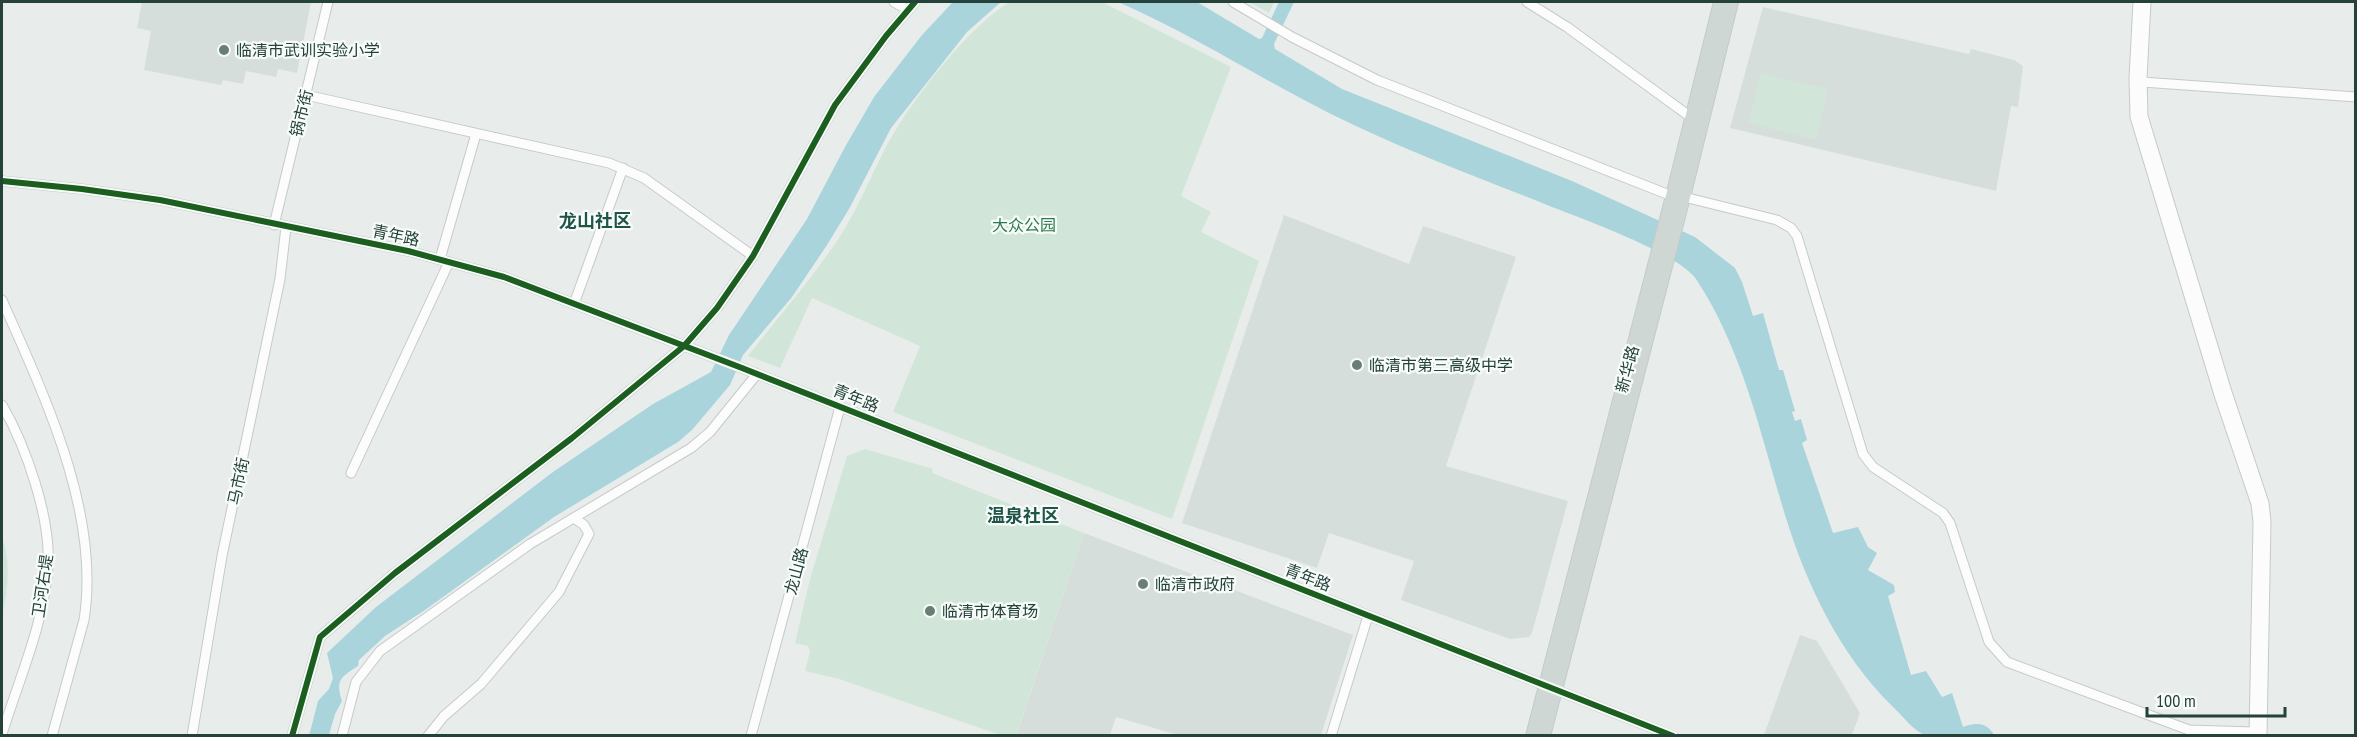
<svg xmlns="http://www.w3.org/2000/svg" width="2357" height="737" font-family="'PT Sans Narrow','Noto Sans SC',sans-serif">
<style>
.built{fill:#d6dedb}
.green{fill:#d1e6d8}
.water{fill:#a9d4db}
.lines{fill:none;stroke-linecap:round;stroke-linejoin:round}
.minor-casing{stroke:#c5cac8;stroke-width:11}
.major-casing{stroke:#c3ccc9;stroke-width:14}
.minor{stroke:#fcfcfc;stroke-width:9}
.major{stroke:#cfd7d5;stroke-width:12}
.cycleway-casing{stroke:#f7fbf9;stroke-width:10}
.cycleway{stroke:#1b5e20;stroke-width:6}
.poi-dot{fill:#697e78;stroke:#f7fbf9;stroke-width:2}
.labels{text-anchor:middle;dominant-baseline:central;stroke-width:4.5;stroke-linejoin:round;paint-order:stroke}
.poi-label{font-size:16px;fill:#24423a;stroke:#f7fbf9;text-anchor:start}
.street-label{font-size:16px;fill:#24423a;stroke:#f7fbf9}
.park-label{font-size:16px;fill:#2d7a4b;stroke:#f7fbf9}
.neighbourhood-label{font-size:18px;font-weight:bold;fill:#1f5548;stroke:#f7fbf9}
</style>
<rect width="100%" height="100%" fill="#e8edeb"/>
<!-- built -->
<g class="built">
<path d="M142,2H311L297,73L278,69L276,77L246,71L243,84L223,80L221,85L144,70L151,31L137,28Z"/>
<path d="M1763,7L1969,54L1971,49L2014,60L2023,66L2018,107L2011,106L1996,191L1730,128Z"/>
<path d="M1284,215L1409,264L1423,226L1516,257L1446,466L1568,501L1532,633L1529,637L1510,639L1401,600L1414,561L1329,533L1317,568L1182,523Z"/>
<path d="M1084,533L1353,635L1321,735H1178L1116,717L1110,735L1016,736Z"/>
<path d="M1800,635L1817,641L1860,713L1852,735H1764Z"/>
</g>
<!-- green -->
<g class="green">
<path d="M1010,2H1102L1231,67L1181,196L1211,212L1201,232L1259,261L1172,519L893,412L920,346L812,298L780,368L748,356C777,319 808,283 835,244C855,215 868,182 884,151C907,106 967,27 1010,2Z"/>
<path d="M1249,2H1274L1269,13Z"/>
<path d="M1761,73L1828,89L1816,140L1749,123Z"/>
<path d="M865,449L933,469L932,473L1084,533L1016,735H1000L839,679L805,671L810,651L808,646L795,643L810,579L847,456Z"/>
<path d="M2,537C11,560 8,591 2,615Z"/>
</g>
<!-- water -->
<g class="water">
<path d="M953,2H1001L967,32L891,128L849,209L827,245L792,297L743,355L730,385L692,430L678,442L554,517L425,610L385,636L359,660L358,666C341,677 335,680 342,701L335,714L329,735L309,736L318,701L329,689L333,678L327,653L376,607L553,472L653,404L711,372L729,335L807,219L845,147L874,97L922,35Z"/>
<path d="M1118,2H1197L1259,39L1262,38L1279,2H1294L1274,44L1275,49L1342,89L1572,181L1695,237L1735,268L1742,282L1753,316L1763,313L1779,370H1783L1795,411L1792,412L1795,421L1801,419L1807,440L1802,443L1833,533L1858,527L1868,547L1877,553L1868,570L1894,585L1895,592L1888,596L1911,675L1926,671L1942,697L1952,693L1963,727C1976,722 1987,722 1994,735C1980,735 1937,737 1926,735C1914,732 1902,715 1893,707C1840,655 1807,586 1785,515C1761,436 1743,350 1696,279C1678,253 1580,218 1547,205C1475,176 1401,149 1331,114C1259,78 1192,34 1118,2Z"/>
</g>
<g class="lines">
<!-- minor casing -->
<g class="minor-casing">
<g id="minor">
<path d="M894,2L908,10"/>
<path d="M1233,2L1292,37L1377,80L1672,196"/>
<path d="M1527,2L1567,27L1692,118"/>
<path d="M2138,2L2134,78L2135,117L2219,395L2256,504L2258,522L2254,736"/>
<path d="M2146,2L2142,78L2143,116L2227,392L2264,503L2266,522L2262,736"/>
<path d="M2142,82L2356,97"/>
<path d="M306,95L609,163L644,178L753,256"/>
<path d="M2,181L82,189L160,200L408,251L504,277L742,368L1673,736"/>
<path d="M1684,197L1777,220L1791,228L1797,236L1863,454L1873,467L1943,513L1950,523L1989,642L2007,662L2189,730L2254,732"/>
<path d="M274,225L328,2"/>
<path d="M440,259L476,134"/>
<path d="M2,300C44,395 101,513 84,620L52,736"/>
<path d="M574,304L623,168"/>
<path d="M2,405C26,446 51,518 48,566C44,624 19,679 2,734"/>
<path d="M351,473L449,262"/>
<path d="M192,736L222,556L280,279L286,227"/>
<path d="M292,736L320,637L395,573L572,438L684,346L717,308L753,256L835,105L886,36L915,2"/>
<path d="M342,736L356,682L380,651L530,544L691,448L710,432L757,374"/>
<path d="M428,736L444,716L481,684L559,592L589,534L584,525L574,518"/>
<path d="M751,736L840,407"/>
<path d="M1331,736L1368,616"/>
</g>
</g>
<!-- major casing -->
<g class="major-casing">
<g id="major">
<path d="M1532,736L1672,196L1720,2"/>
<path d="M1544,736L1684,197L1732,2"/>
</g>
</g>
<!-- minor -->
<use href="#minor" class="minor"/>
<!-- major -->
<use href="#major" class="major"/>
<!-- cycleway casing -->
<g class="cycleway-casing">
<g id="cycleway">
<path d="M2,181L82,189L160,200L408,251L504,277L742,368L1673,736"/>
<path d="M292,736L320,637L395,573L572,438L684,346L717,308L753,256L835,105L886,36L915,2"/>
</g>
</g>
<!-- cycleway -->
<use href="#cycleway" class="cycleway"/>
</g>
<!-- markers -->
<g class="poi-dot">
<circle cx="224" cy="50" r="6"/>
<circle cx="1357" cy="365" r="6"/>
<circle cx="1143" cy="584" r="6"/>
<circle cx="930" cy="611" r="6"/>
</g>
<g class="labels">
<!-- poi labels -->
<g class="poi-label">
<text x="236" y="50">临清市武训实验小学</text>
<text x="1369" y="365">临清市第三高级中学</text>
<text x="1155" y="584">临清市政府</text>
<text x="942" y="611">临清市体育场</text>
</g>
<!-- street labels -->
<g class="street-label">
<text transform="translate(301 113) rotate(-76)">锅市街</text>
<text transform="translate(396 235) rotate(12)">青年路</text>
<text transform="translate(1627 369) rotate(-75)">新华路</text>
<text transform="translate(856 398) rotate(22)">青年路</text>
<text transform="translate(238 481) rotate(-78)">马市街</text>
<text transform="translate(796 571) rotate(-75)">龙山路</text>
<text transform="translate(1308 577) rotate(21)">青年路</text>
<text transform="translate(42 586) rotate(-82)">卫河右堤</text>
</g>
<!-- park labels -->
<g class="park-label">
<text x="1024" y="225">大众公园</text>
</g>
<!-- neighbourhood labels -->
<g class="neighbourhood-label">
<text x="595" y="220">龙山社区</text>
<text x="1023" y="515">温泉社区</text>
</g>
</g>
<!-- border -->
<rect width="2357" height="737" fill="none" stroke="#24423a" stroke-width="6"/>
<!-- scale -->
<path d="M2147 707v9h138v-9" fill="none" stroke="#24423a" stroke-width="3"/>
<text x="2156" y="707" font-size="18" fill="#24423a" stroke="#f7fbf9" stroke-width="4.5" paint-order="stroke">100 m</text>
</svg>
